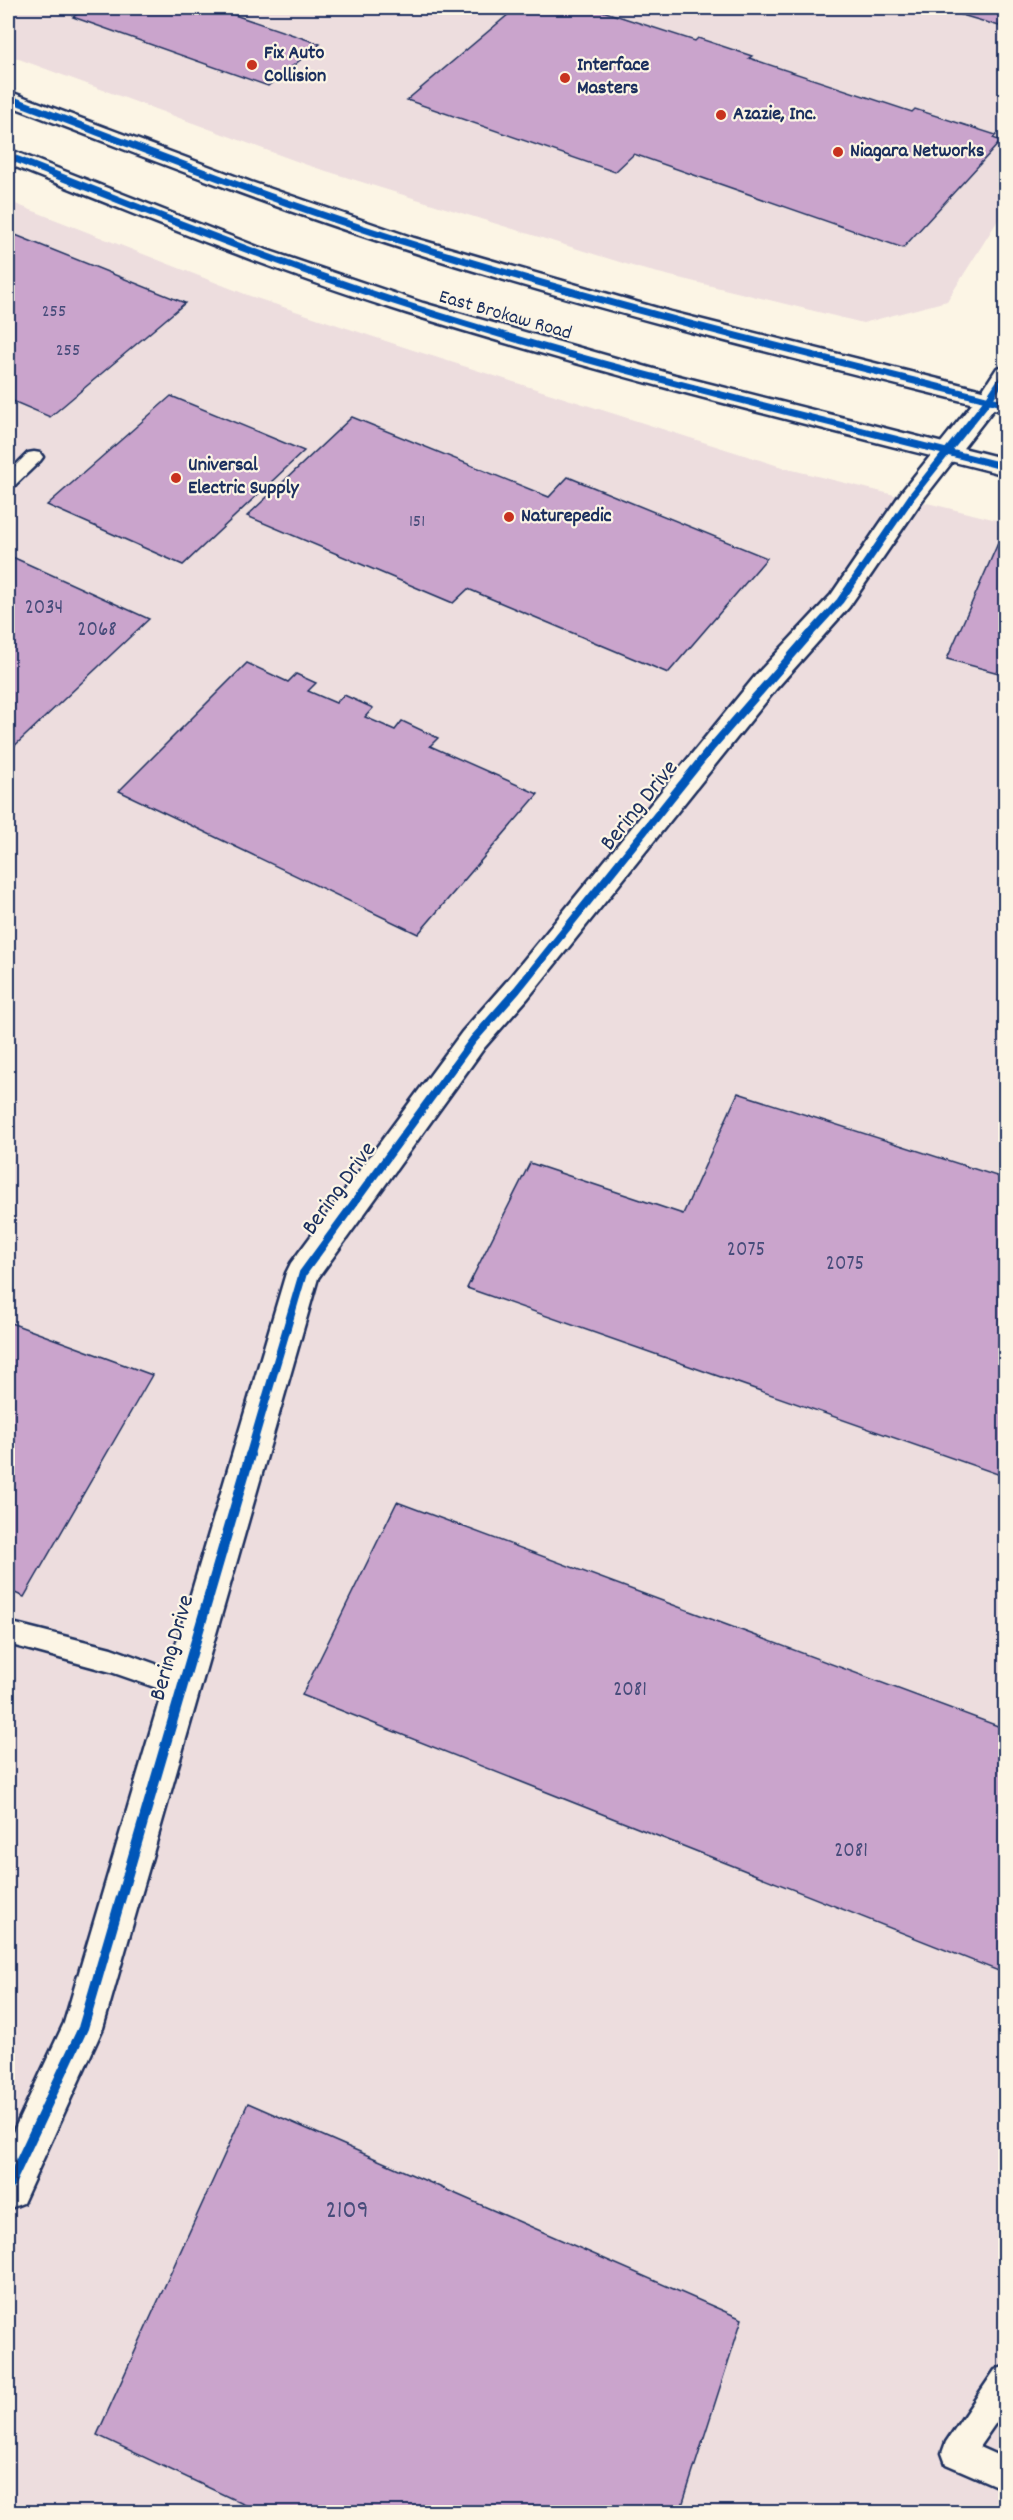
<svg xmlns="http://www.w3.org/2000/svg" width="1013" height="2520" font-family="Dekko,sans-serif">
<style>
.built{fill:#edddde}
.building{fill:#caa4cc;stroke:#1b2f5e;stroke-width:1.5}
.lines{fill:none;stroke-linecap:round;stroke-linejoin:round}
.service-casing{stroke:#1b2f5e;stroke-width:5}
.tertiary-casing{stroke:#1b2f5e;stroke-width:5}
.secondary-casing{stroke:#1b2f5e;stroke-width:5}
.service{fill:#fcf5e5;fill-rule:evenodd}
.tertiary{fill:#fcf5e5;fill-rule:evenodd}
.secondary{fill:#fcf5e5;fill-rule:evenodd}
.cycleway-far2-casing{stroke:#fcf5e5;stroke-width:10}
.cycleway-far1-casing{stroke:#fcf5e5;stroke-width:12}
.cycleway-casing{stroke:#fcf5e5;stroke-width:14}
.cycleway-far2{stroke:#0057b8;stroke-width:7}
.cycleway-far1{stroke:#0057b8;stroke-width:8}
.cycleway{stroke:#0057b8;stroke-width:10}
.poi-dot{fill:#c8321e;stroke:#fcf5e5;stroke-width:2}
.labels{text-anchor:middle;dominant-baseline:central;stroke-width:4.5;stroke-linejoin:round;paint-order:stroke}
.far-number-label{font-size:18px;fill:#474c7a}
.far-poi-label{font-size:20px;font-weight:bold;fill:#1b2f5e;stroke:#fcf5e5;text-anchor:start}
.far-street-label{font-size:20px;fill:#1b2f5e;stroke:#fcf5e5}
.number-label{font-size:21px;fill:#474c7a}
.street-label{font-size:24px;fill:#1b2f5e;stroke:#fcf5e5}
.near-number-label{font-size:26px;fill:#474c7a}
</style>
<rect width="100%" height="100%" fill="#fcf5e5"/>
<filter id="ink" filterUnits="userSpaceOnUse"><feTurbulence type="fractalNoise" baseFrequency=".0167" numOctaves="2"/><feDisplacementMap in="SourceGraphic" scale="12" xChannelSelector="R" yChannelSelector="G"/><feConvolveMatrix kernelMatrix="1 2 1 2 8 2 1 2 1" color-interpolation-filters="sRGB"/></filter>
<g filter="url(#ink)">
<!-- built -->
<g class="built">
<path d="M8,8H1005V209L947,301L863,323L642,269L307,165L8,55Z"/>
<path d="M8,201L250,296L413,350L788,469L1005,522V2512H8Z"/>
</g>
<!-- building -->
<g class="building">
<path d="M86,8H214L320,44L268,86L73,17Z"/>
<path d="M516,8H593L695,41L698,38L752,56L749,58L912,112L915,109L996,135L993,138L1001,141L903,248L634,154L615,172L407,100Z"/>
<path d="M938,8H1006V28Z"/>
<path d="M8,232L185,303L50,417L8,399Z"/>
<path d="M171,396L304,451L183,565L47,505Z"/>
<path d="M352,417L549,497L568,477L767,558L668,673L468,589L453,603L247,516Z"/>
<path d="M999,541L1006,543V675L947,659Z"/>
<path d="M8,555L149,619L8,752Z"/>
<path d="M247,663L288,682L296,674L316,683L308,691L336,703L344,695L373,708L365,717L395,730L402,721L438,738L430,746L538,794L418,934L119,791Z"/>
<path d="M738,1093L1006,1179V1477L467,1288L530,1163L683,1214Z"/>
<path d="M8,1322L152,1375L24,1597L8,1590Z"/>
<path d="M397,1502L1006,1729V1974L302,1695Z"/>
<path d="M248,2103L742,2319L680,2512H260L97,2435Z"/>
</g>
<g class="lines">
<!-- service casing -->
<g class="service-casing">
<g id="service">
<path d="M34,452L40,453L43,457L40,461L14,486L8,487V473L28,453Z"/>
<path d="M8,1622L111,1648L192,1677L196,1685L192,1693L183,1697L111,1672L8,1644Z"/>
<path d="M1006,2366V2408L979,2447L1006,2459V2490L946,2464L942,2453L946,2442L995,2370Z"/>
</g>
</g>
<!-- tertiary casing -->
<g class="tertiary-casing">
<path id="tertiary" d="M1006,366V393L921,502L849,607L776,689L528,998L484,1048L318,1278L103,2028L23,2203L8,2209V2143L64,2023L286,1273L291,1263L462,1032L506,982L756,675L831,595L903,490L980,394L997,368Z"/>
</g>
<!-- secondary casing -->
<g class="secondary-casing">
<g id="secondary">
<path d="M8,91L251,182L414,238L671,312L1006,396V412C802,361 597,311 397,247C265,205 137,154 8,105Z"/>
<path d="M8,149L258,247L423,303L675,375L1006,459V475C805,424 604,375 406,313C271,271 140,216 8,164Z"/>
</g>
</g>
<!-- service -->
<use href="#service" class="service"/>
<!-- tertiary -->
<use href="#tertiary" class="tertiary"/>
<!-- secondary -->
<use href="#secondary" class="secondary"/>
<!-- cycleway-far2 casing -->
<g class="cycleway-far2-casing">
<g id="cycleway-far2">
<path d="M8,98C141,148 272,201 408,243C605,305 806,354 1006,404"/>
<path d="M8,156C142,209 275,263 412,307C607,370 807,416 1006,467"/>
<path d="M809,635L840,601L912,496L989,399L1006,373"/>
</g>
</g>
<!-- cycleway-far1 casing -->
<g class="cycleway-far1-casing">
<path id="cycleway-far1" d="M249,1457L303,1273L473,1040L517,990L711,748L810,634"/>
</g>
<!-- cycleway casing -->
<g class="cycleway-casing">
<path id="cycleway" d="M8,2188L83,2028L250,1455"/>
</g>
<!-- cycleway-far2 -->
<use href="#cycleway-far2" class="cycleway-far2"/>
<!-- cycleway-far1 -->
<use href="#cycleway-far1" class="cycleway-far1"/>
<!-- cycleway -->
<use href="#cycleway" class="cycleway"/>
</g>
</g>
<!-- markers -->
<g class="poi-dot">
<circle cx="252" cy="65" r="6"/>
<circle cx="565" cy="78" r="6"/>
<circle cx="721" cy="115" r="6"/>
<circle cx="838" cy="152" r="6"/>
<circle cx="176" cy="478" r="6"/>
<circle cx="509" cy="517" r="6"/>
</g>
<g class="labels">
<!-- far-number labels -->
<g class="far-number-label">
<text x="54" y="312">255</text>
<text x="68" y="351">255</text>
<text x="417" y="522">151</text>
</g>
<!-- far-poi labels -->
<g class="far-poi-label">
<text x="264" y="54">Fix Auto<tspan x="264" dy="23">Collision</tspan></text>
<text x="577" y="66">Interface<tspan x="577" dy="23">Masters</tspan></text>
<text x="733" y="115">Azazie, Inc.</text>
<text x="850" y="152">Niagara Networks</text>
<text x="188" y="466">Universal<tspan x="188" dy="23">Electric Supply</tspan></text>
<text x="521" y="517">Naturepedic</text>
</g>
<!-- far-street labels -->
<g class="far-street-label">
<text transform="translate(505 316) rotate(16)">East Brokaw Road</text>
</g>
<!-- number labels -->
<g class="number-label">
<text x="44" y="609">2034</text>
<text x="97" y="631">2068</text>
<text x="746" y="1251">2075</text>
<text x="845" y="1265">2075</text>
<text x="630" y="1691">2081</text>
<text x="851" y="1852">2081</text>
</g>
<!-- street labels -->
<g class="street-label">
<text transform="translate(640 806) rotate(-51)">Bering Drive</text>
<text transform="translate(340 1189) rotate(-54)">Bering Drive</text>
<text transform="translate(173 1648) rotate(-74)">Bering Drive</text>
</g>
<!-- near-number labels -->
<g class="near-number-label">
<text x="347" y="2211">2109</text>
</g>
</g>
<!-- margin -->
<rect width="1013" height="2520" fill="none" stroke="#fcf5e5" stroke-width="30"/>
<rect x="15" y="15" width="983" height="2490" fill="none" stroke="#1b2f5e" stroke-width="2" filter="url(#ink)"/>
</svg>
